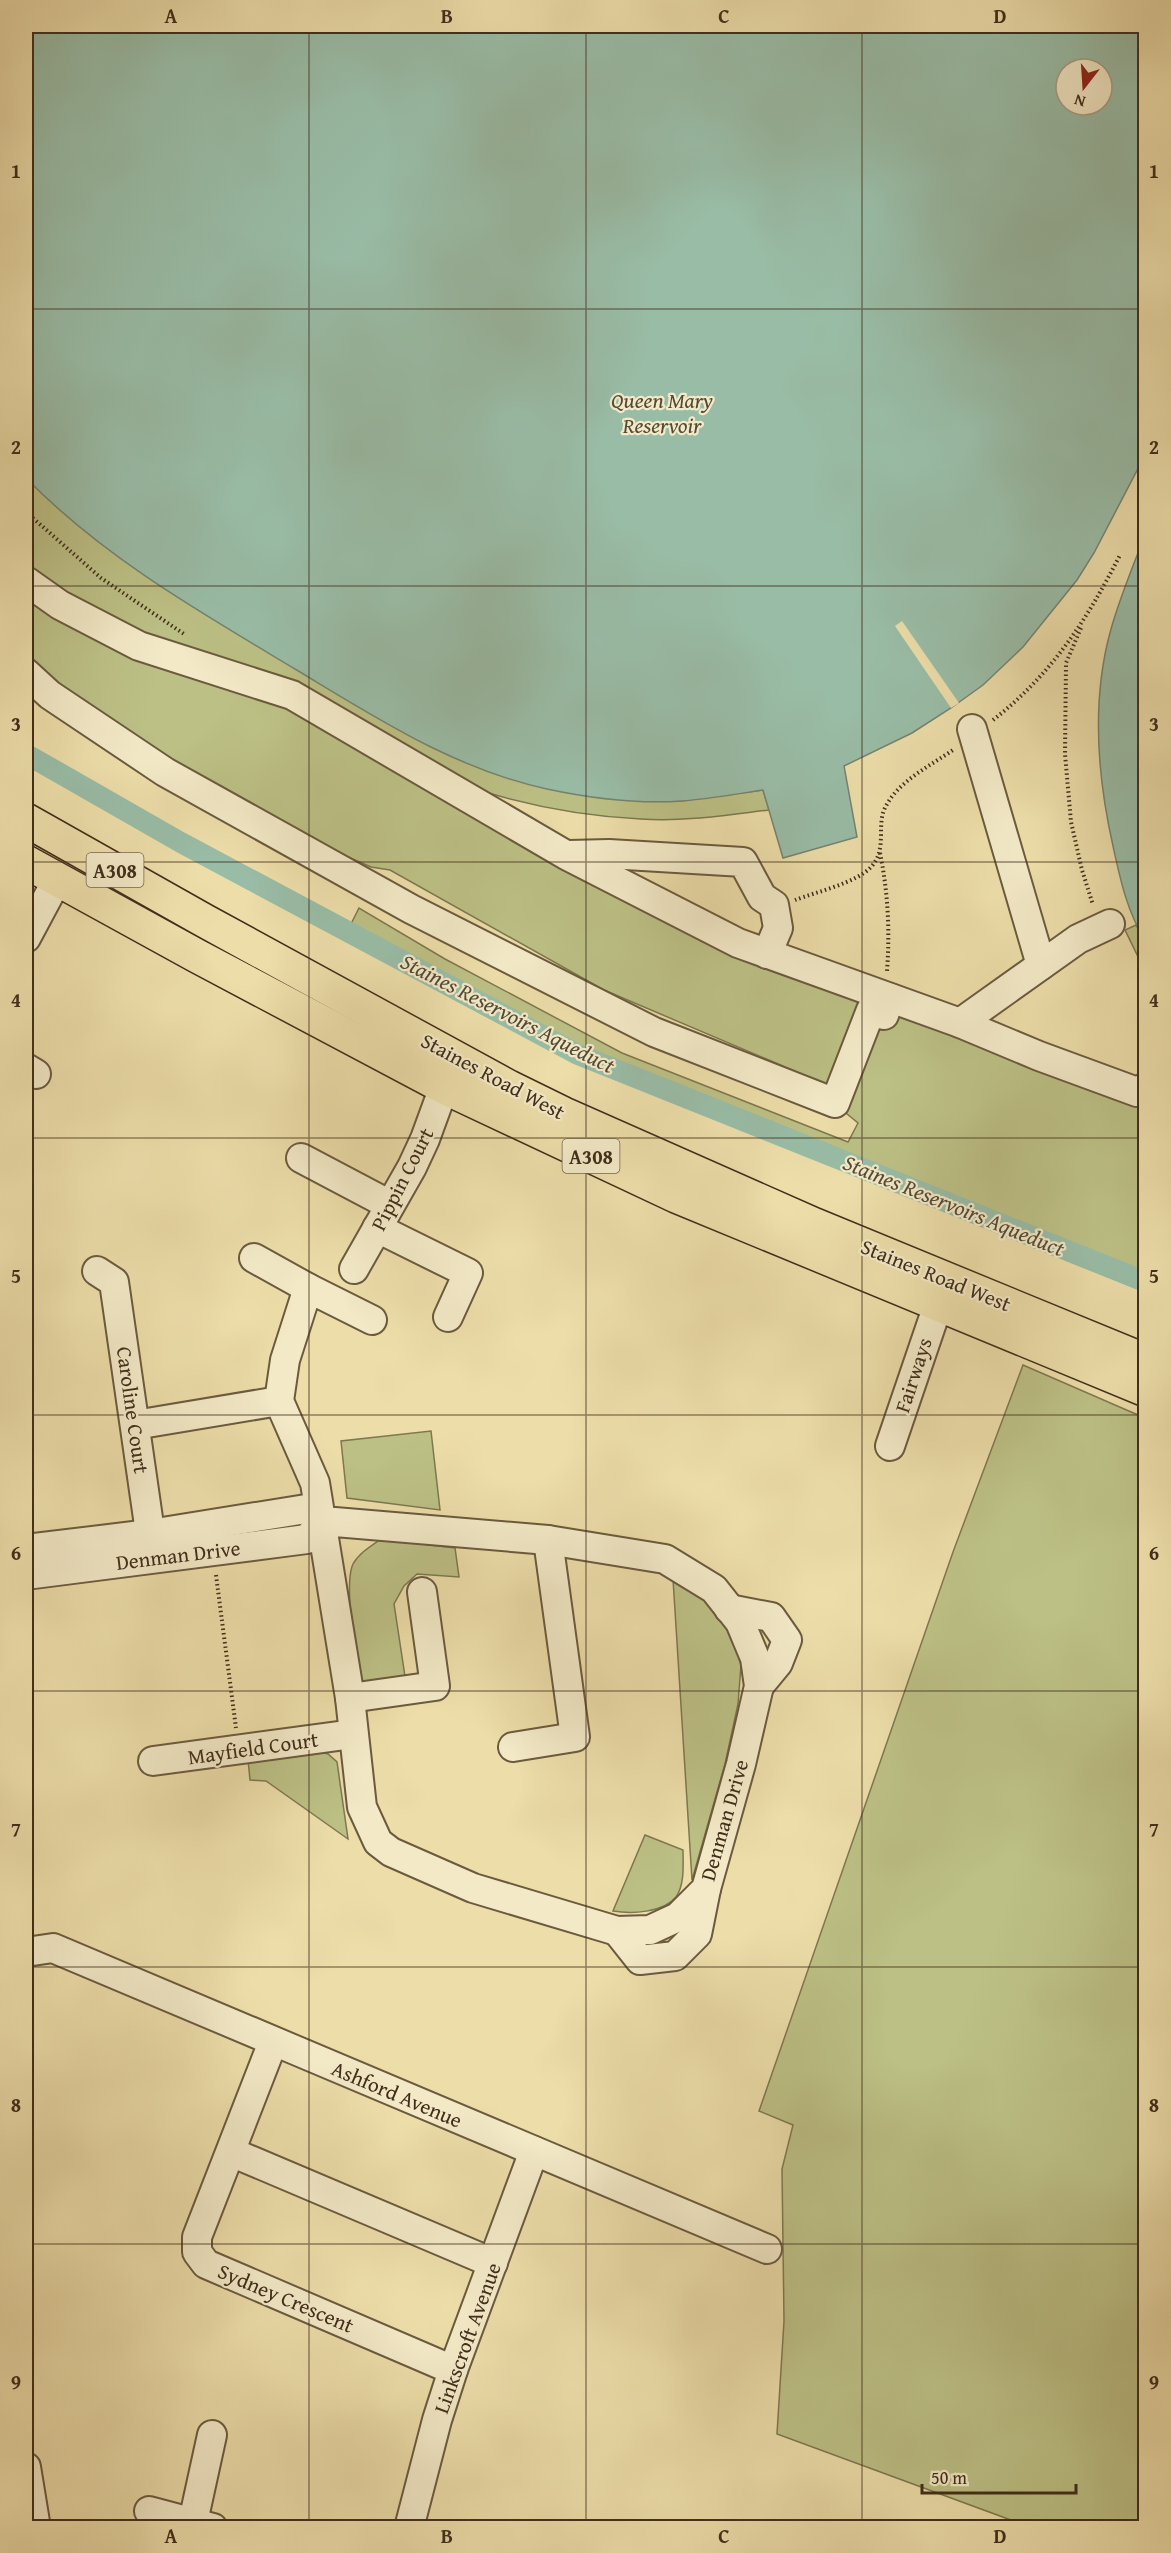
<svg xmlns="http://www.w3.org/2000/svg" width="1171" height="2553" font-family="'Gentium Book Plus',serif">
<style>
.green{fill:#bcc085;stroke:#7e7750;stroke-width:1.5}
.water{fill:#99bca6;stroke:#75836e;stroke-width:1.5;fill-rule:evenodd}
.pier{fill:#ecdda9}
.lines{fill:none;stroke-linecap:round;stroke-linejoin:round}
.canal{stroke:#99bca6;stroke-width:21}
.minor-casing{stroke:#6b5a3e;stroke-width:32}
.highway-casing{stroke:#402e1b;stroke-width:36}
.path{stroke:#402e1b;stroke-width:4;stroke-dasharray:1.5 3;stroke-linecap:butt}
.minor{stroke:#f3e9c7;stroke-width:28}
.highway{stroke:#ecdda9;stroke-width:33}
.grid{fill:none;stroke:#402e1b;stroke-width:1.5;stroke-opacity:0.55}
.labels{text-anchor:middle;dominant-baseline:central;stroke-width:4.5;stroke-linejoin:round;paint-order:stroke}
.shield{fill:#f3e9c7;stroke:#76664f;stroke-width:1.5}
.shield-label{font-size:20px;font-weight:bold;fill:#402e1b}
.street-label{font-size:21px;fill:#402e1b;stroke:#f3e9c7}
.water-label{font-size:22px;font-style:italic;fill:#524a37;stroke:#f3e9c7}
.neatline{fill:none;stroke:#402e1b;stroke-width:2}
.grid-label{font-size:20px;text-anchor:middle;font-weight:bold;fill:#402e1b}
</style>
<rect width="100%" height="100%" fill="#ecdda9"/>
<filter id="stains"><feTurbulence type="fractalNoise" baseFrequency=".00333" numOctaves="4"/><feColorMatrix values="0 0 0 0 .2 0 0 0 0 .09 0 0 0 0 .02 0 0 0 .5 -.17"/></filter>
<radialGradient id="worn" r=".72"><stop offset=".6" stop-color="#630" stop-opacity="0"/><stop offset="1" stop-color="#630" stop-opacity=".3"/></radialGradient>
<!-- green -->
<g class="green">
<path d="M26,478L32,485L545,788L604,798L680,801L763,790L769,810C727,815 684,822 641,819C577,816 514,803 454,782L178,652L26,573Z"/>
<path d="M26,592L275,699L481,818L1145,1102V1275L584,1049L351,924L359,908L445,959L622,1053L848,1142L858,1123L841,1109L844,1092L604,990L390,870L371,867L325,847L169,764L26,661Z"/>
<path d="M1136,925L1145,940V971L1125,930Z"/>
<path d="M1023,1365L1145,1418V2527H1030L777,2434L784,2321L782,2169L793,2125L759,2111L953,1552Z"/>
<path d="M431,1431L440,1510L347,1498L341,1441Z"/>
<path d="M381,1539L455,1548L459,1577L417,1574L404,1586L394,1604L408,1696L360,1691C357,1665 343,1585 353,1564C359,1553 371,1546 381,1539Z"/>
<path d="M673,1579L703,1599L730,1630L741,1665L738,1704L725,1764L692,1880Z"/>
<path d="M316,1750L328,1754L337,1762L348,1839L266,1781L250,1780L248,1760Z"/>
<path d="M645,1835L683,1850C683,1864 685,1884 676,1897C663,1913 631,1914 613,1911Z"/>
</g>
<!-- water -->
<g class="water">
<path d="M26,26H1145V455L1094,553L1077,580L1023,647L983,685L951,708L912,733L844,766L857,837L783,858L763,790C736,794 709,799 682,801C639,804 589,798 547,789C454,769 375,717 295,669C200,612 103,557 26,478ZM1066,69H1102V105H1066Z"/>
<path d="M1145,535V940C1127,912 1120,878 1113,846C1097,775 1091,700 1111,629C1120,597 1133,566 1145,535Z"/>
</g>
<!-- pier -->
<path class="pier" d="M902,621L959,703L951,708L895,626Z"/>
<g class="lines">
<!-- canal -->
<path class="canal" d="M26,754L180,842L577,1054L1146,1282"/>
<!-- minor casing -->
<g class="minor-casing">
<g id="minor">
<path d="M26,581L60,605L139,646L292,695L566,855L738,943L960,1023L1039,1056L1137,1092L1146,1087"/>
<path d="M26,673L50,695L165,772L411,909L654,1032L835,1103L871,1010L884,1015L890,998"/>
<path d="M972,729L1041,965"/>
<path d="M569,855L609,854L743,862L762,897L774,905L778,928L767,954"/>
<path d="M26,938L57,880"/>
<path d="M960,1023L1078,939L1110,924"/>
<path d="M26,1068L36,1074"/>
<path d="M301,1158L390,1205"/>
<path d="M377,1228L468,1273L448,1317"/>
<path d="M254,1258L308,1288"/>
<path d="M354,1269L412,1167L425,1139L444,1087"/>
<path d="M97,1271L114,1282L153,1553"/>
<path d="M135,1425L279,1401"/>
<path d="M890,1446L938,1305"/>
<path d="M26,1549L150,1534L306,1509L323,1521L548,1540L665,1559L714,1589L740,1622L755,1658L759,1686L741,1764L706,1889L678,1917L650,1930L617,1931L473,1888L391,1852L378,1842L362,1807L350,1698L315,1483L279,1401L285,1360L308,1288L372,1320"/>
<path d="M26,1575L307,1539L323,1521"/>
<path d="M729,1609L771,1617L787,1640L778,1663L759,1686"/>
<path d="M350,1698L435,1686L422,1592"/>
<path d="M513,1747L575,1737L548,1540"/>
<path d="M153,1761L353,1734"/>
<path d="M617,1931L640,1960L675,1956L697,1934L706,1889"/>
<path d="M26,1952L53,1948L767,2249"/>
<path d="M273,2042L197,2237V2252L206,2264L453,2370"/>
<path d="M231,2152L493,2263"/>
<path d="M26,2467L36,2528"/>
<path d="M149,2511L213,2528"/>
<path d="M193,2522L212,2435"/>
<path d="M409,2528L437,2420L453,2370L534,2151"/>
</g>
</g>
<!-- highway casing -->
<g class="highway-casing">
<g id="highway">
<path d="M26,820L205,921L509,1087L564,1114L815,1225L1146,1361"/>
<path d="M26,862L197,956L444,1087L676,1196L1146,1390"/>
</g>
</g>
<!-- path -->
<g class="path">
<path d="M26,512L101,578L184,634"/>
<path d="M1081,628L1066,663L1065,754L1071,822L1082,870L1093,905"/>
<path d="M993,720C1051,675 1087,620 1120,555"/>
<path d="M880,853C888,892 890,931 887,971"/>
<path d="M795,900C816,892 856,883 871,867C887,850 877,828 884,810C896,782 930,766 953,750"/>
<path d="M216,1575L236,1728"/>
</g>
<!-- minor -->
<use href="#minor" class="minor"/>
<!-- highway -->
<use href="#highway" class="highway"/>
</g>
<!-- grid -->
<path class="grid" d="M309,26V2528M586,26V2528M862,26V2528M26,309H1146M26,586H1146M26,862H1146M26,1138H1146M26,1415H1146M26,1691H1146M26,1967H1146M26,2244H1146"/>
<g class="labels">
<!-- shield labels -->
<g class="shield">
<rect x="86.5" y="853" width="57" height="34" rx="4.5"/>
<rect x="562.5" y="1139" width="57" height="34" rx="4.5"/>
</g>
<g class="shield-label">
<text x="115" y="870">A308</text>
<text x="591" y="1156">A308</text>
</g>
<!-- street labels -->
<g class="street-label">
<text transform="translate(493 1076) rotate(28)">Staines Road West</text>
<text transform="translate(402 1179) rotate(-63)">Pippin Court</text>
<text transform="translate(936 1275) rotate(22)">Staines Road West</text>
<text transform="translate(913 1375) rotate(-72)">Fairways</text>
<text transform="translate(133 1410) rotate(82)">Caroline Court</text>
<text transform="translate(178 1555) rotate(-7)">Denman Drive</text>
<text transform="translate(253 1748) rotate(-8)">Mayfield Court</text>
<text transform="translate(724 1820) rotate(-74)">Denman Drive</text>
<text transform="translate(397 2094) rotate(23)">Ashford Avenue</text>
<text transform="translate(286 2298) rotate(23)">Sydney Crescent</text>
<text transform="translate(467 2338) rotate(-70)">Linkscroft Avenue</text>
</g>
<!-- water labels -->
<g class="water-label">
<text x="662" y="400">Queen Mary<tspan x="662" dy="25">Reservoir</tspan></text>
<text transform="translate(508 1013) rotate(27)">Staines Reservoirs Aqueduct</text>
<text transform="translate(954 1205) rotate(22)">Staines Reservoirs Aqueduct</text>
</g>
</g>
<!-- margin -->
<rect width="1171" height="2553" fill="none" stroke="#ecdda9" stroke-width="66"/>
<!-- north arrow -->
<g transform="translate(1084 87) rotate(197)"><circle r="28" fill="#f3e9c7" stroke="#ab9e82" stroke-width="1.5"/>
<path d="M0-4.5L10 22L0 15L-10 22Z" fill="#8f2418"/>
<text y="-9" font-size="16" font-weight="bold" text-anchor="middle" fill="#402e1b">N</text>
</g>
<!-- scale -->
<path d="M922 2484v9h154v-9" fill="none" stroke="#402e1b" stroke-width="3"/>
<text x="931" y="2484" font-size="18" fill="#402e1b" stroke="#f3e9c7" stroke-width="4.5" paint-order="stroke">50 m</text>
<rect x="33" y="33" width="1105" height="2487" class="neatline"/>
<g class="grid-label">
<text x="171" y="23">A</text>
<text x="447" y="23">B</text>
<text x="724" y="23">C</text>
<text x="1000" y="23">D</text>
<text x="16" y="178">1</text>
<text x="1154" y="178">1</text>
<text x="16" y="454">2</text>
<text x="1154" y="454">2</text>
<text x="16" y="731">3</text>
<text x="1154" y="731">3</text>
<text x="16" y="1007">4</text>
<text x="1154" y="1007">4</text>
<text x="16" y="1283">5</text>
<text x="1154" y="1283">5</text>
<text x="16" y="1560">6</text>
<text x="1154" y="1560">6</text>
<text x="16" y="1836">7</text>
<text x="1154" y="1836">7</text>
<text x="16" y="2112">8</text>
<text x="1154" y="2112">8</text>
<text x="16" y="2389">9</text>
<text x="1154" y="2389">9</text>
<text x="171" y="2543">A</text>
<text x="447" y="2543">B</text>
<text x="724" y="2543">C</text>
<text x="1000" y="2543">D</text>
</g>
<rect width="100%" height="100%" filter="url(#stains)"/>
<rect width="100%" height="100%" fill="url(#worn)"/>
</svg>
